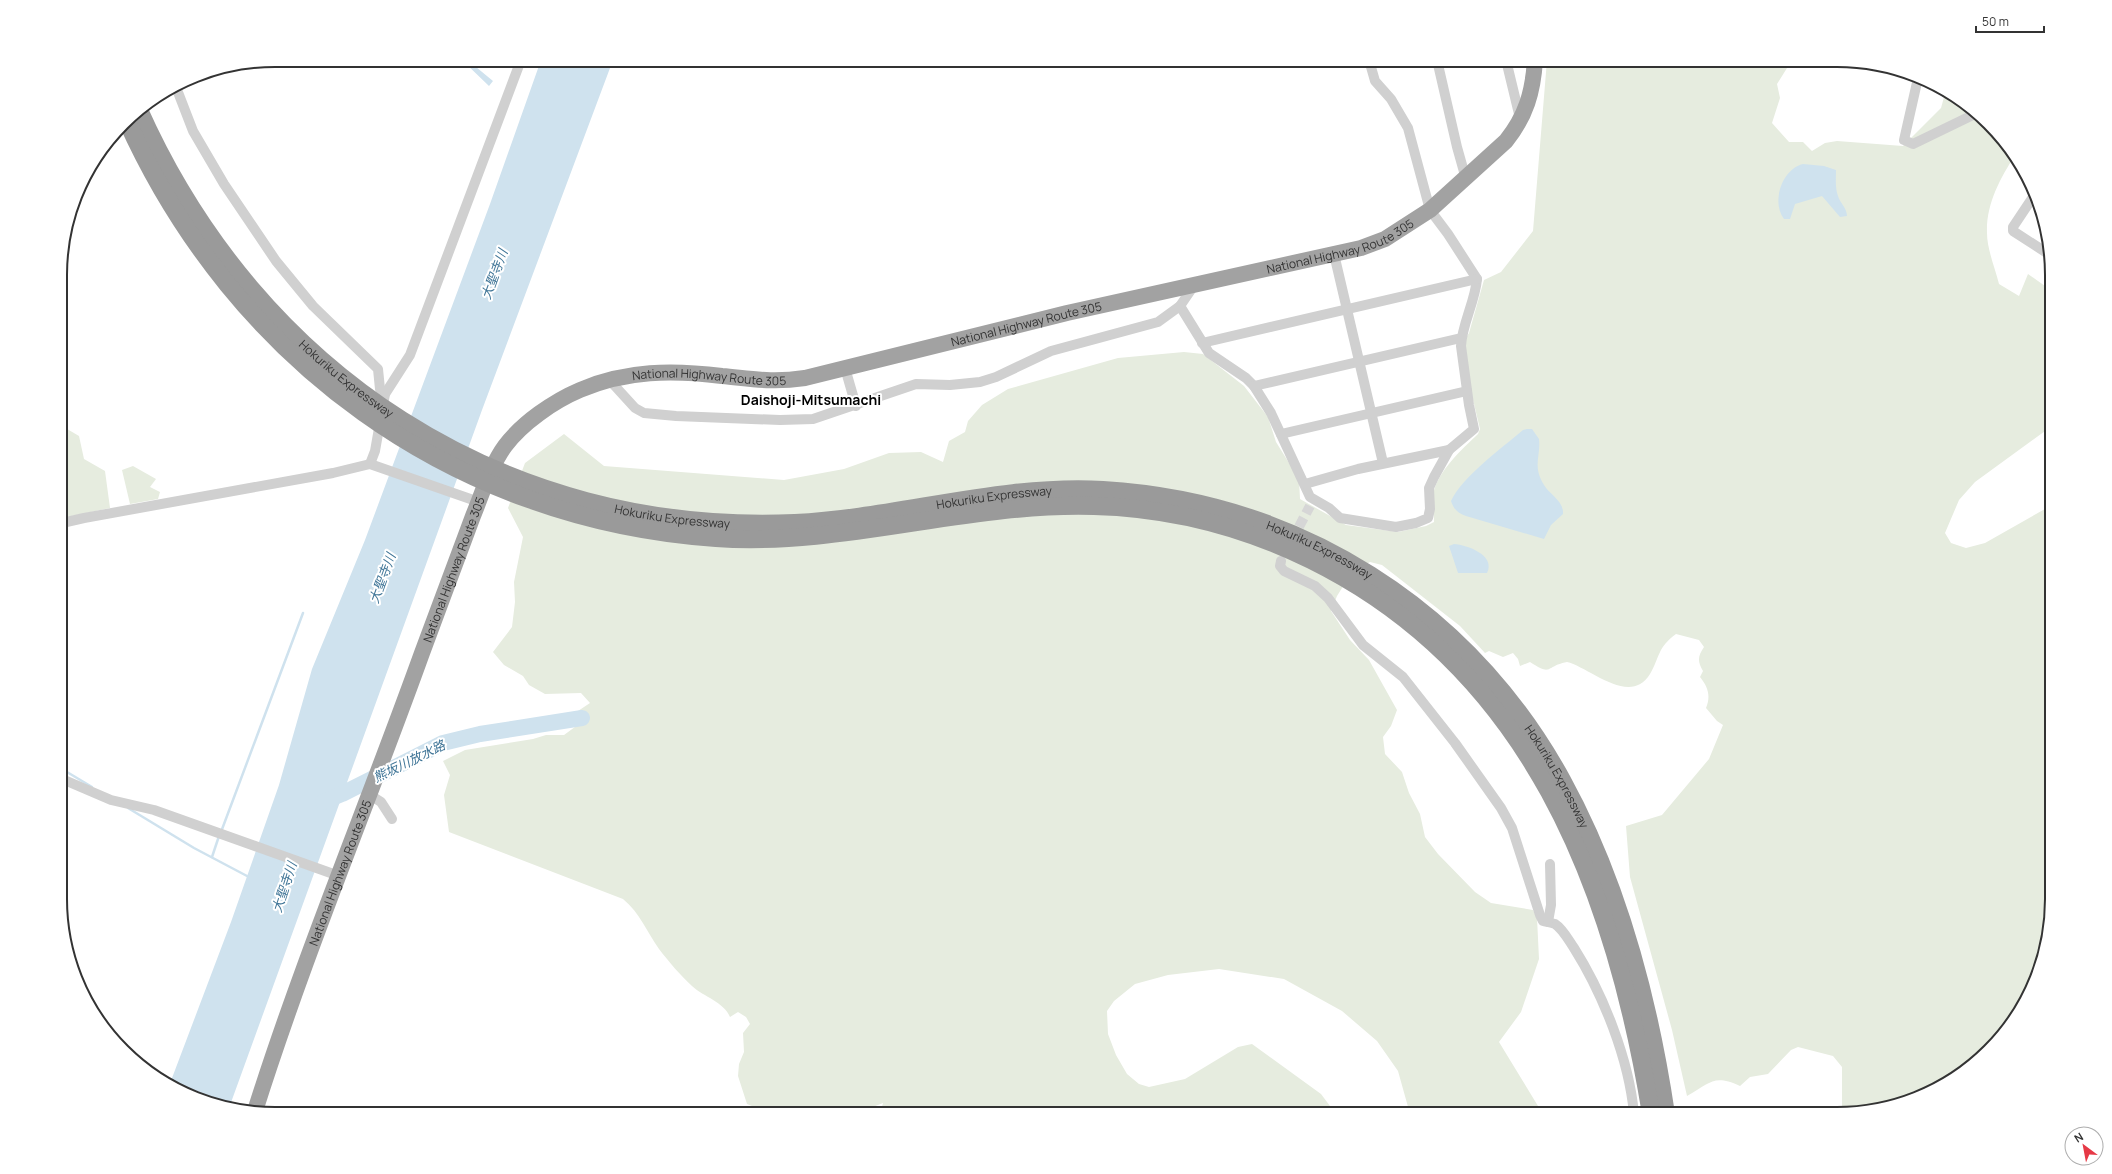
<svg xmlns="http://www.w3.org/2000/svg" width="2112" height="1174" font-family="Manrope,'Noto Sans JP',sans-serif">
<style>
.green{fill:#e6ecdf}
.water{fill:#cfe2ee}
.lines{fill:none;stroke-linecap:round;stroke-linejoin:round}
.stream{stroke:#cfe2ee;stroke-width:2.5}
.river{stroke:#cfe2ee;stroke-width:16}
.minor-tunnel{stroke:#d6d6d6;stroke-width:10;stroke-dasharray:10 5;stroke-linecap:butt}
.minor{stroke:#d0d0d0;stroke-width:10}
.trunk{stroke:#a2a2a2;stroke-width:16}
.motorway{stroke:#9a9a9a;stroke-width:18}
.labels{text-anchor:middle;dominant-baseline:central;stroke-width:4;stroke-linejoin:round;paint-order:stroke}
.street-label{font-size:12px;fill:#333;stroke:#fff}
.water-label{font-size:13px;font-style:italic;fill:#3f7597;stroke:#fff}
.quarter-label{font-size:14px;font-weight:bold;fill:#000;stroke:#fff}
.rim{fill:none;stroke:#333;stroke-width:2}
</style>
<rect width="100%" height="100%" fill="#fff"/>
<!-- green -->
<g class="green">
<path d="M1547,60H1792L1777,84L1780,98L1772,123L1789,142H1803L1812,151L1825,143L1837,141L1903,146L1941,108L1946,90L1989,123L2015,155C2000,179 1986,204 1987,233C1987,249 1995,268 1999,284L2019,296L2028,274L2052,291V426L1975,482L1959,500L1945,533L1951,543L1966,548L1985,543L2052,505V913L2045,955L2023,1006L1989,1051L1945,1085L1906,1103L1851,1114H1837L1842,1108V1067L1833,1056L1798,1047L1791,1050L1768,1074L1750,1077L1740,1086C1713,1074 1711,1083 1687,1096L1672,1030L1630,877L1626,826L1662,815L1709,759L1723,725L1717,721L1706,708C1711,696 1708,687 1700,677L1703,671C1697,661 1698,656 1704,647L1699,640L1676,634C1657,648 1660,657 1650,674C1630,707 1589,667 1567,662C1545,666 1553,677 1530,662L1520,666L1518,659L1513,653L1503,657L1489,651L1485,653L1460,626L1382,565L1370,562L1352,572L1337,596L1331,611L1350,640L1369,660L1397,710L1391,726L1383,737L1385,754L1402,772L1409,793L1420,814L1425,837L1438,854L1475,892L1491,903L1533,910L1537,918L1539,959L1521,1012L1499,1042L1538,1106L1537,1114H1410L1398,1071L1377,1041L1342,1011L1284,979L1219,969L1168,975L1135,984L1114,1001L1107,1011L1108,1034L1116,1055L1127,1074L1139,1084L1149,1087L1185,1079L1238,1047L1252,1044L1321,1094L1336,1114H880L883,1103L855,1114H758L757,1108L747,1104L738,1076L739,1064L744,1052L743,1033L750,1024L746,1017L738,1012L730,1017C724,1002 704,997 692,986C681,976 669,962 659,949C647,932 640,913 623,899L449,832L444,795L450,775L443,761L465,750L533,739L546,735H564L579,724L578,711L590,703L581,693L545,694L529,685L523,676L504,665L493,652L512,627L515,602L514,582L523,537L508,508L525,463L564,434L604,466L784,480L844,469L889,453L921,452L943,462L949,441L965,432L968,421L982,405L1008,389L1118,358L1184,352L1203,354L1244,386L1268,417L1276,442L1299,479L1300,499L1346,525L1398,532L1426,526L1434,522C1434,513 1432,502 1433,494C1438,471 1462,449 1478,434L1480,429L1469,383L1465,339L1469,333L1484,280L1501,272L1533,231Z"/>
<path d="M62,426L79,436L84,459L105,471L110,508L62,518Z"/>
<path d="M133,466L156,479L150,487L160,492L158,499L130,504L122,470Z"/>
</g>
<!-- water -->
<g class="water">
<path d="M462,60H482L476,67L493,81L489,86Z"/>
<path d="M541,60H613L482,410L229,1108L219,1107L169,1086L231,922L279,785L312,669L365,540L490,204Z"/>
<path d="M1803,164L1824,166L1836,170C1836,179 1835,188 1838,196C1840,203 1847,208 1847,216L1840,217L1822,196L1795,204L1790,219H1784C1771,202 1782,169 1803,164Z"/>
<path d="M1527,429H1532L1539,439C1541,456 1532,466 1544,485C1550,495 1564,501 1563,514L1551,525L1544,539L1466,516C1458,513 1454,510 1451,501C1462,477 1502,448 1523,430Z"/>
<path d="M1454,544C1467,545 1496,555 1487,573H1458L1449,546Z"/>
</g>
<g class="lines">
<!-- stream -->
<g class="stream">
<path d="M62,769L92,787"/>
<path d="M128,808L194,848L247,876"/>
<path d="M221,832L303,613"/>
<path d="M212,857L219,836"/>
</g>
<!-- river -->
<path class="river" d="M323,802L342,794L443,743L480,734L582,718"/>
<!-- minor-tunnel -->
<path class="minor-tunnel" d="M1292,540L1310,506"/>
<!-- minor -->
<g class="minor">
<path d="M1437,60L1457,147L1466,179"/>
<path d="M1506,60L1520,118"/>
<path d="M1918,78L1904,140L1913,144L1977,113"/>
<path d="M176,87L193,131L224,184L276,261L313,306L378,369L380,389L385,394"/>
<path d="M2035,194L2013,227V231L2050,255"/>
<path d="M1334,254L1383,463"/>
<path d="M1180,306L1209,353L1246,378L1254,386L1271,413L1310,497L1329,508L1340,518L1396,527L1416,523L1428,518L1430,509L1429,488L1434,477L1449,450L1474,429L1469,405L1461,346C1462,324 1475,302 1477,279L1448,234L1430,210L1408,128L1391,99L1375,81L1369,60"/>
<path d="M1202,343L1477,279"/>
<path d="M845,368L856,406"/>
<path d="M607,380L614,385L635,408L644,413L676,416L780,420L813,419L916,384L950,385L980,382L996,377L1051,351L1158,322L1180,306L1193,287"/>
<path d="M1254,386L1461,338"/>
<path d="M1281,434L1467,391"/>
<path d="M370,464L375,451L385,394L410,355L521,60"/>
<path d="M1305,484L1358,469L1449,450"/>
<path d="M62,523L84,518L333,473L370,464L479,502"/>
<path d="M1281,561L1280,566L1284,571L1315,586L1328,598L1363,645L1403,677L1455,743L1501,808L1512,828L1540,915L1543,921C1547,922 1552,923 1555,924C1563,929 1569,941 1574,948C1603,994 1629,1059 1634,1114"/>
<path d="M62,779L111,800L154,810L339,876"/>
<path d="M370,795L381,802L392,819"/>
<path d="M1548,922L1551,905L1550,864"/>
</g>
<!-- trunk -->
<path class="trunk" id="s1" d="M255,1111C304,956 367,806 422,653C439,607 456,562 473,516C482,494 491,465 505,446C522,423 554,401 580,390C626,370 673,370 722,376C754,379 772,383 805,378L1067,313L1361,248L1385,239L1430,210L1506,141C1526,116 1533,92 1535,60"/>
<!-- motorway -->
<g class="motorway">
<path id="s2" d="M139,110C257,374 504,536 795,523C898,518 999,484 1103,490C1299,502 1467,608 1562,780C1618,882 1649,1000 1666,1114"/>
<path d="M127,121C235,360 453,520 716,538C844,547 967,502 1094,506C1169,508 1244,527 1311,560C1530,668 1614,886 1651,1114"/>
</g>
</g>
<g class="labels">
<!-- street labels -->
<g class="street-label">
<text stroke="none"><textPath href="#s1" startOffset="1585">National Highway Route 305</textPath></text>
<text stroke="none"><textPath href="#s1" startOffset="1261">National Highway Route 305</textPath></text>
<text stroke="none"><textPath href="#s2" startOffset="343">Hokuriku Expressway</textPath></text>
<text stroke="none"><textPath href="#s1" startOffset="937">National Highway Route 305</textPath></text>
<text stroke="none"><textPath href="#s2" startOffset="1026">Hokuriku Expressway</textPath></text>
<text stroke="none"><textPath href="#s2" startOffset="702">Hokuriku Expressway</textPath></text>
<text stroke="none"><textPath href="#s2" startOffset="1362">Hokuriku Expressway</textPath></text>
<text stroke="none"><textPath href="#s1" startOffset="577">National Highway Route 305</textPath></text>
<text stroke="none"><textPath href="#s2" startOffset="1697">Hokuriku Expressway</textPath></text>
<text stroke="none"><textPath href="#s1" startOffset="253">National Highway Route 305</textPath></text>
</g>
<!-- water labels -->
<g class="water-label">
<text transform="translate(494 274) rotate(-70)">大聖寺川</text>
<text transform="translate(382 578) rotate(-70)">大聖寺川</text>
<text transform="translate(409 761) rotate(-26)">熊坂川放水路</text>
<text transform="translate(284 887) rotate(-72)">大聖寺川</text>
</g>
<!-- quarter labels -->
<g class="quarter-label">
<text x="811" y="399">Daishoji-Mitsumachi</text>
</g>
</g>
<!-- crop -->
<path d="M0 0H2112V1174H0ZM275 67H1837A208 208 0 0 1 2045 275V899A208 208 0 0 1 1837 1107H275A208 208 0 0 1 67 899V275A208 208 0 0 1 275 67Z" fill="#fff" fill-rule="evenodd"/>
<path class="rim" d="M275 67H1837A208 208 0 0 1 2045 275V899A208 208 0 0 1 1837 1107H275A208 208 0 0 1 67 899V275A208 208 0 0 1 275 67Z"/>
<!-- north arrow -->
<g transform="translate(2084 1146) rotate(328)"><circle r="19" fill="#ffffff" stroke="#adadad"/>
<path d="M0-3L7 15L0 10L-7 15Z" fill="#e63946"/>
<text y="-6" font-size="11" font-weight="bold" text-anchor="middle" fill="#333333">N</text>
</g>
<!-- scale -->
<path d="M1976 26v6h68v-6" fill="none" stroke="#333333" stroke-width="2"/>
<text x="1982" y="26" font-size="12" fill="#333333" stroke="#ffffff" stroke-width="3" paint-order="stroke">50 m</text>
</svg>
